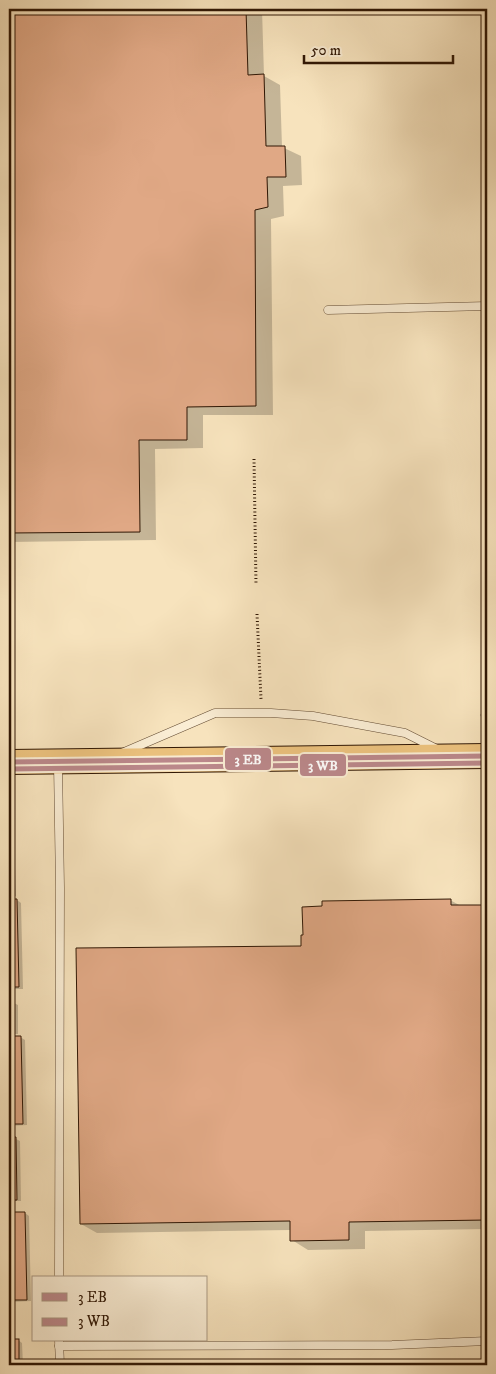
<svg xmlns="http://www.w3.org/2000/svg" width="496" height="1374" font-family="'IM FELL DW Pica',serif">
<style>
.shadow{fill:#0003}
.building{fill:#e0a885;stroke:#301704}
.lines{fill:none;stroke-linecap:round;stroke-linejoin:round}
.lane-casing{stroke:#624a32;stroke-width:9}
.primary-casing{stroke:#301704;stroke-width:26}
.path{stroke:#301704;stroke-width:3;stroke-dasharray:1 2.5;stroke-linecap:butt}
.lane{stroke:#faedd4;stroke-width:8}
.primary{stroke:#ecc27e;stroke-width:24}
.bus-1-casing{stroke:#faedd4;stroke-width:9}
.bus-2-casing{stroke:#faedd4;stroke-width:9}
.bus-1{stroke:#bb888b;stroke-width:5}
.bus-2{stroke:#bb888b;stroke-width:5}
.line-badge{stroke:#faedd4;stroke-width:2}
.badge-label{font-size:14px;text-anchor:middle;font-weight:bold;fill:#fff}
</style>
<rect width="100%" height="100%" fill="#f7e3bd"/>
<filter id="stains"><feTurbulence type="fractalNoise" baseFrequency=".004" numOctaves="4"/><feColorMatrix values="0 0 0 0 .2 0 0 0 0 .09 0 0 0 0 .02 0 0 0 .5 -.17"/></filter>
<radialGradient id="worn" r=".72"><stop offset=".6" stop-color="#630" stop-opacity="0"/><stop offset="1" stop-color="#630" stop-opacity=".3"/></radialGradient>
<!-- shadow -->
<g class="shadow">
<path d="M9,9H262L264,76L280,85L282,147L301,156L302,185L283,186L284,216L271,219L273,415H203V448L155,449L156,540L9,542Z"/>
<path d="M487,713V718L480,716V714Z"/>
<path d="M9,865L15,867L16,896L9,897Z"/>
<path d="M9,900H17L21,903L23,989H9Z"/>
<path d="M450,900L461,906H487V1229L365,1231V1249L308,1250L292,1240L291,1230L97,1233L81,1224Z"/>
<path d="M9,1003H14L18,1005V1034H9Z"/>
<path d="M20,1037L25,1040L27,1125L9,1126V1038Z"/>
<path d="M9,1139H16L20,1141L21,1201H9Z"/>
<path d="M9,1213H25L29,1216L31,1301L12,1302L9,1300Z"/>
<path d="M9,1340H18L22,1343L23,1365H9Z"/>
</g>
<!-- building -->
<g class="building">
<path d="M9,9H246L248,75L264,74L266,146H285L286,177H267L268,207L255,210L256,406L187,407V440H139L140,532L9,533Z"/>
<path d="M9,864H11L12,895H9Z"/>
<path d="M9,899H17L19,987H9Z"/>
<path d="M451,899V905H487V1220L349,1222V1240L290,1241V1221L80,1224L76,948L301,946V935H303L302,907L322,906V901Z"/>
<rect x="9" y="1002" width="5" height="30"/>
<path d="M9,1036H21L23,1124H9Z"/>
<path d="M9,1137H16L17,1200H9Z"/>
<path d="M9,1212H25L27,1300H9Z"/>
<rect x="9" y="1339" width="10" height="26"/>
</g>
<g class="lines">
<!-- lane casing -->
<g class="lane-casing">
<g id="lane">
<path d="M328,310L487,306"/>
<path d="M122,753L215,713H271L313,716L405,733L437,749"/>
<path d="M58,764L60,888L59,1278"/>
<path d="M59,1340L60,1365"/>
<path d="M59,1346L392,1345L487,1341"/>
</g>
</g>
<!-- primary casing -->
<g class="primary-casing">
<path id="primary" d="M9,762L487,756"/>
</g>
<!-- path -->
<g class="path">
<path d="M254,459L256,585"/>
<path d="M257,614L261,699"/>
</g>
<!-- lane -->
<use href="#lane" class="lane"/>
<!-- primary -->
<use href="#primary" class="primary"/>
<!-- bus-1 casing -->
<g class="bus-1-casing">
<path id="bus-1" d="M9,762L487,756"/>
</g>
<!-- bus-2 casing -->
<g class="bus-2-casing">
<path id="bus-2" d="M9,769L487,763"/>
</g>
<!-- bus-1 -->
<use href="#bus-1" class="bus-1"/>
<!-- bus-2 -->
<use href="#bus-2" class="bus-2"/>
</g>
<g class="line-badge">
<rect x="224" y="747" width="48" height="24" rx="5" fill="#bb888b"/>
<rect x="299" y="753" width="48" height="24" rx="5" fill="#bb888b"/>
</g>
<g class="badge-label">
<text x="248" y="764">3 EB</text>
<text x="323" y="770">3 WB</text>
</g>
<!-- margin -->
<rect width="496" height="1374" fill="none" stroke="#f7e3bd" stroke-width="30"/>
<rect x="10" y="10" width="476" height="1354" fill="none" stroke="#301704" stroke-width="2.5"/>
<rect x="15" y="15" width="466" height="1344" fill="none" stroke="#301704"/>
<!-- legend -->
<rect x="32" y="1276" width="175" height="65" fill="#faedd4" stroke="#a99781"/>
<rect x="42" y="1293" width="25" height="8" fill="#bb888b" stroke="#a99781"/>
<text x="78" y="1302" font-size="15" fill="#301704">3 EB</text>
<rect x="42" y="1318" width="25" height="8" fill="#bb888b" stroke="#a99781"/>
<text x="78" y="1326" font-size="15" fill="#301704">3 WB</text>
<!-- scale -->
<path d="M304 55v8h149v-8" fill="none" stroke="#301704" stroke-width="2.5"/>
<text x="311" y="55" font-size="15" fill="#301704" stroke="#faedd4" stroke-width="4" paint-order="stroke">50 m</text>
<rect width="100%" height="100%" filter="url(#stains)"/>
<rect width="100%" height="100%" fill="url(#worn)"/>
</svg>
